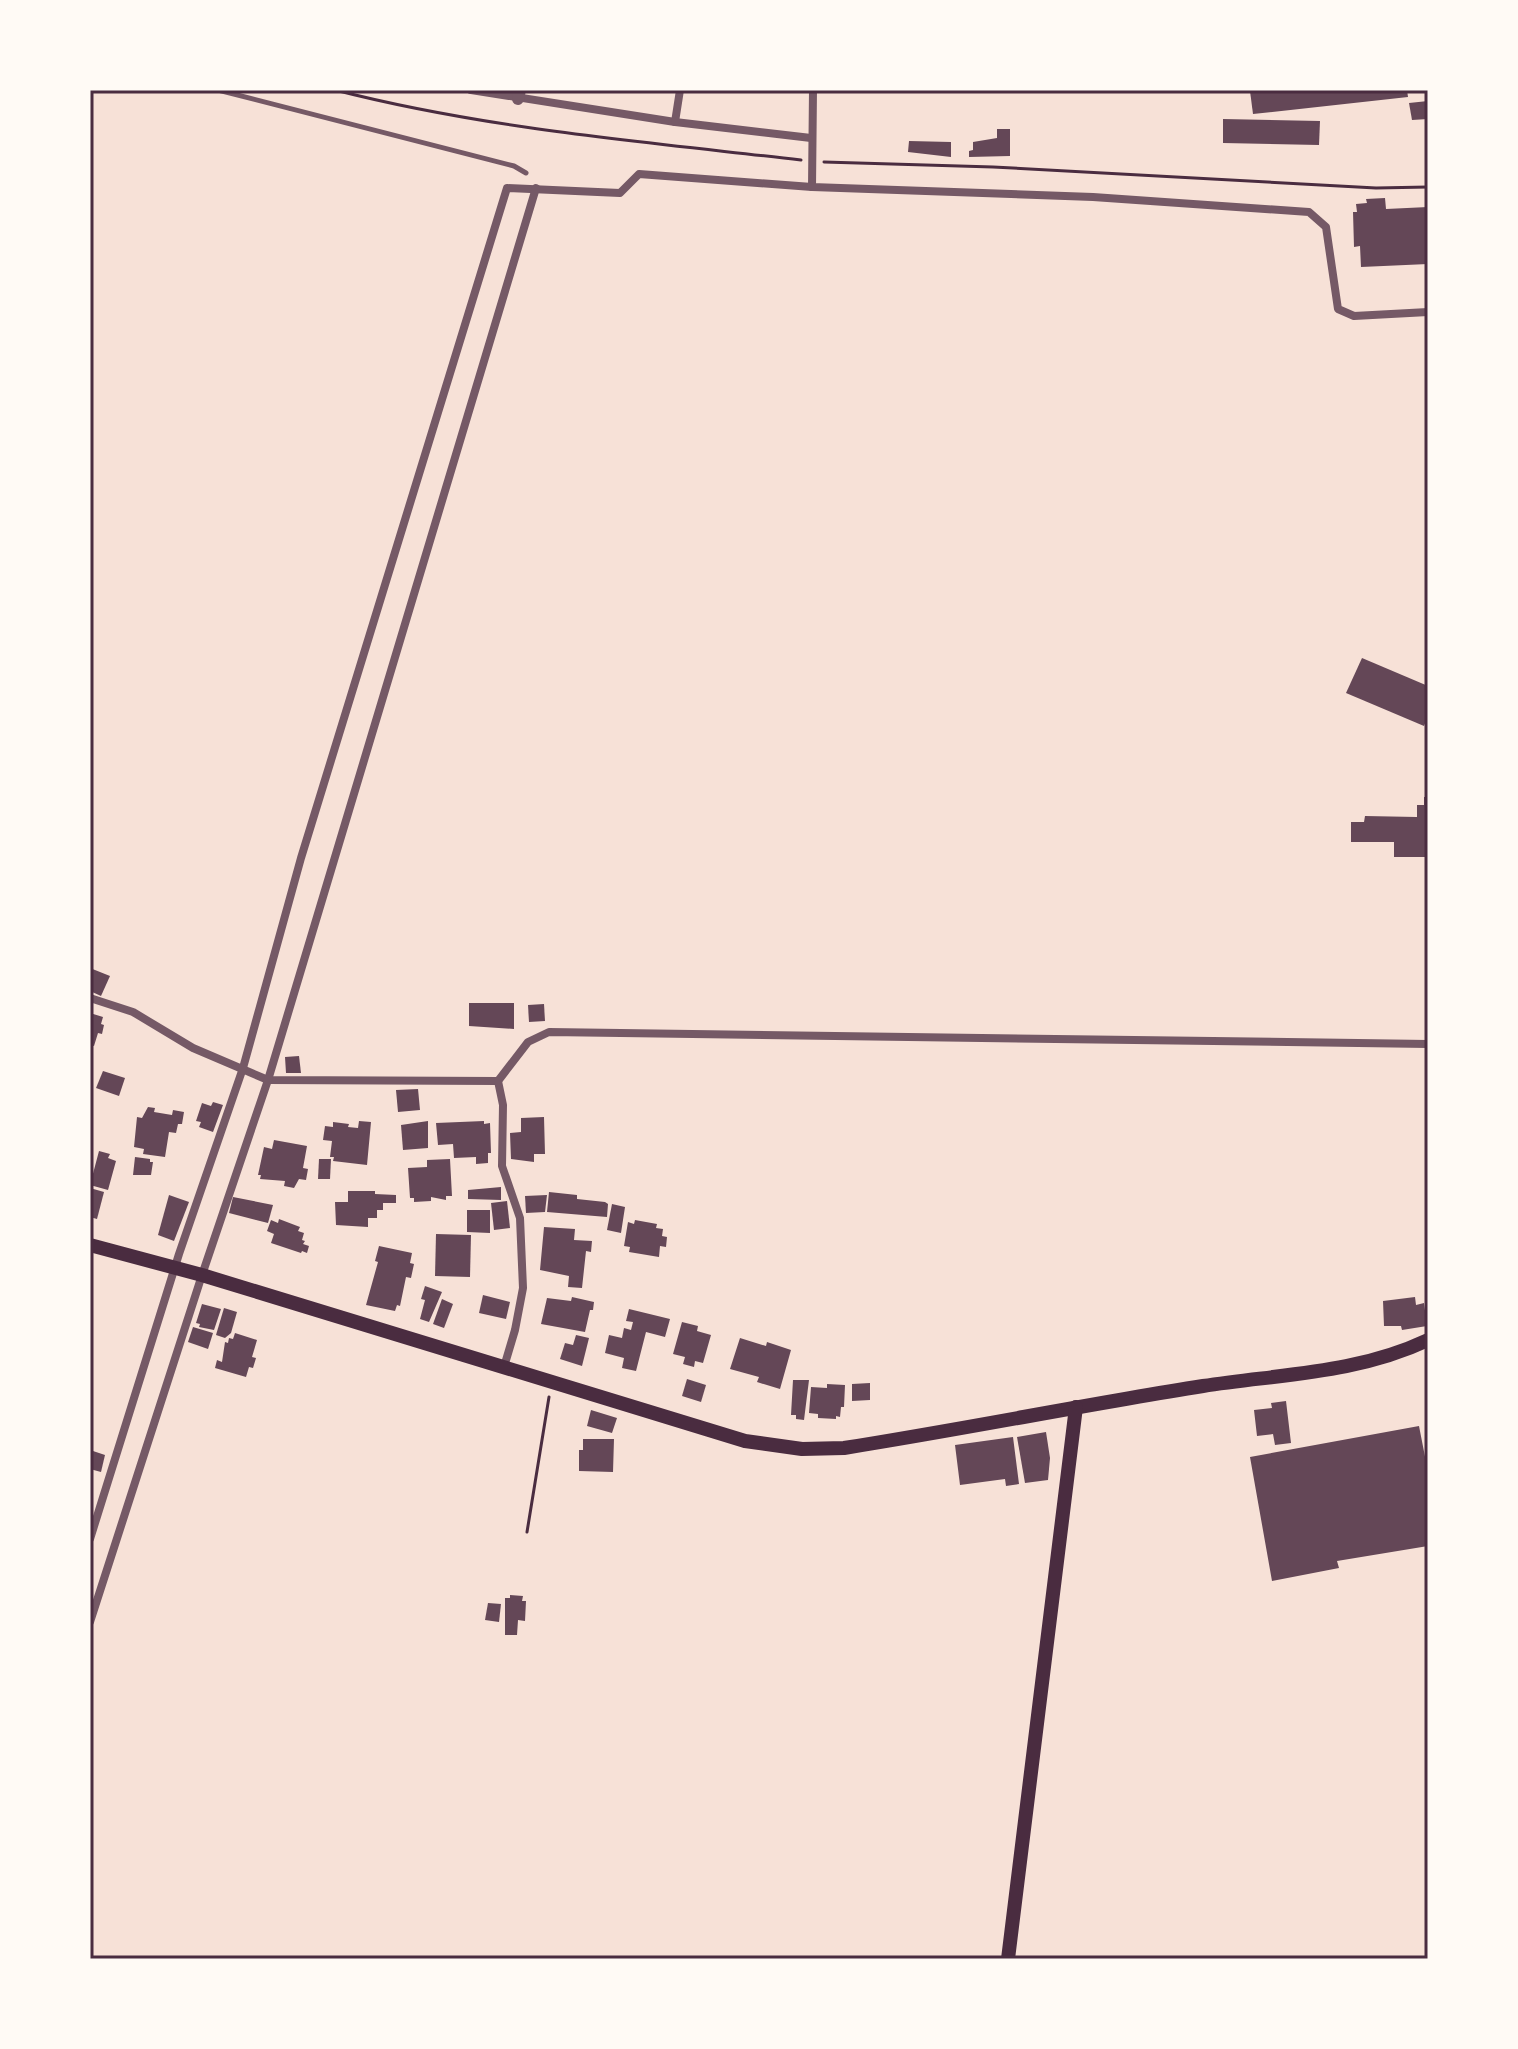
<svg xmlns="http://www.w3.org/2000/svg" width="1518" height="2049" font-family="Figtree,sans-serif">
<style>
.building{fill:#644757}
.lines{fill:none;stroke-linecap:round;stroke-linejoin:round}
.path{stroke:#4a2c40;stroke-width:3}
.service{stroke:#755966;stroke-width:5}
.minor{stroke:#755966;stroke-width:8}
.tertiary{stroke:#755966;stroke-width:12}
.secondary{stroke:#4a2c40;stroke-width:14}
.neatline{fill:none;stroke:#4a2c40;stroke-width:3}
</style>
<rect width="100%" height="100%" fill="#f7e1d7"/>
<!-- building -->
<g class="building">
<path d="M1257,90H1407L1408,97L1253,114L1250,91Z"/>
<path d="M1428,101V119L1412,120L1409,103Z"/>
<path d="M1223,119L1320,121L1319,145L1223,143Z"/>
<path d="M997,129H1010V156L969,157V151L973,150V142L997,138Z"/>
<path d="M909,141L951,142V157L908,152Z"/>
<path d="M1385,198L1386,209L1428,207V264L1361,267L1360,246L1354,247L1353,212H1357L1356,204L1367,203L1366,199Z"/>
<path d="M1362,658L1428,686V716L1424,726L1346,693Z"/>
<path d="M1424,797H1428V857H1394V842H1351V822H1364L1365,816L1417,817V805H1424Z"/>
<path d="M90,968L110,976L101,996L90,991Z"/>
<path d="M469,1003H514V1029L469,1026Z"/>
<path d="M544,1004L545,1021L529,1022L528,1005Z"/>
<path d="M90,1013L103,1017L101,1024L104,1025L102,1034L98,1033L94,1046L90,1045Z"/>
<path d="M299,1056L301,1073H286L285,1057Z"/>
<path d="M103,1071L125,1078L119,1096L96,1088Z"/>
<path d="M418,1089L420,1110L398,1112L396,1090Z"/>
<path d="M213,1102L223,1105L213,1132L199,1127L201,1122L196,1121L202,1103L211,1106Z"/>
<path d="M148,1107L155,1108L154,1112L172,1115L173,1110L184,1112L182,1124H178L176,1133L169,1132L165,1157L143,1154L144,1149L134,1147L137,1117L142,1118Z"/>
<path d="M544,1117L545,1154H534V1162L511,1159L510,1133L521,1132V1118Z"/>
<path d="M359,1121L371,1122L367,1165L333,1161L334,1157H330L332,1141L323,1140L325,1126L333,1127V1122L349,1124L348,1127L358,1128Z"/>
<path d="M428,1121V1148L403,1150L401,1125Z"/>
<path d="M484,1121V1124L490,1123L491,1153H488V1163L476,1164V1157L454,1158L453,1144L438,1145L436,1123Z"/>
<path d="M274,1140L307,1146L303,1168L308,1169L306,1180L299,1179L294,1188L284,1186L285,1181L260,1179L261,1175H258L264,1147L272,1149Z"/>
<path d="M99,1151L110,1154L108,1158L116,1161L108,1190L90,1185Z"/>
<path d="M135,1157L150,1159V1162H153L151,1175H133Z"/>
<path d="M319,1159H331L330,1179H318Z"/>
<path d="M450,1159L452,1196H446V1200L431,1197V1201L414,1202V1198H410L408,1168L427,1167V1160Z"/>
<path d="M501,1187V1200L468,1199V1190Z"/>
<path d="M90,1188L104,1192L97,1219L90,1217Z"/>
<path d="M348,1191H375V1194L396,1195V1203H383V1210H377V1218H368V1227L336,1225L335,1202H348Z"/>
<path d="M549,1192L577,1195V1199L605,1202L608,1204L607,1217L547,1212Z"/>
<path d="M169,1195L189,1202L174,1241L158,1235Z"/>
<path d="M547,1195L545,1212L526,1213L525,1196Z"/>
<path d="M233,1197L273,1205L268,1223L229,1213Z"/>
<path d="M507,1201L510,1228L494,1230L491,1203Z"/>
<path d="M612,1204L625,1207L621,1233L607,1230Z"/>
<path d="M467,1210H490V1233L467,1232Z"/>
<path d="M279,1219L300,1227L298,1231L304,1233L302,1240L305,1241L303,1244L309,1246L307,1253L302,1251L301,1253L271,1243L274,1234L267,1231L271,1220L278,1223Z"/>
<path d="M635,1220L657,1224L656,1228L663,1229L662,1236L667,1237L666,1247L660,1246L659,1257L629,1252L630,1247L624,1246L628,1222L634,1224Z"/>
<path d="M544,1227L575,1229L574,1240L592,1241L591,1252L586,1251L582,1288L568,1287L569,1276L540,1270Z"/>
<path d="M436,1234L471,1235L470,1277L435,1276Z"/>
<path d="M379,1246L412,1253L410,1263L414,1264L411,1278L406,1277L400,1306L397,1305L395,1311L366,1305L378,1262L375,1261Z"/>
<path d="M425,1286L442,1292L429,1322L420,1319L425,1300L421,1299Z"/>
<path d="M483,1295L510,1302L506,1319L479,1313Z"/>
<path d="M572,1297L594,1302L593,1310H590L585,1332L541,1324L547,1298L571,1301Z"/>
<path d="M1415,1297L1416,1305L1424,1303L1427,1326L1402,1330L1401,1326H1384L1383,1301Z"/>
<path d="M442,1299L453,1304L444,1328L433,1324Z"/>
<path d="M202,1304L221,1309L214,1330L199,1327L200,1324L196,1323Z"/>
<path d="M224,1308L237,1312L231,1333L225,1338L216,1335Z"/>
<path d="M629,1309L670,1319L665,1337L646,1332L636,1371L622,1368L624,1358L605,1353L609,1335L622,1338L624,1328L631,1330L633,1322L626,1321Z"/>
<path d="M682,1322L698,1326L697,1331L711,1335L703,1363L695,1361L694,1367L683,1364L685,1357L673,1354Z"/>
<path d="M193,1327L213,1333L208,1349L188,1342Z"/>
<path d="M235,1333L257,1340L252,1357L256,1358L253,1368L249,1367L246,1377L215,1368L217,1360L222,1362L225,1342L228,1343L229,1338L233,1339Z"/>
<path d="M576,1335L589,1338L582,1366L560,1359L565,1343L573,1345Z"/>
<path d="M740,1338L766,1346L767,1342L791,1350L780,1389L757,1382L759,1377L730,1369Z"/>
<path d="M687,1379L706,1385L701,1402L682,1396Z"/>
<path d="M793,1380H809L804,1420L796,1419V1415H791Z"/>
<path d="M870,1383V1400L852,1401V1384Z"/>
<path d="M827,1384L845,1385L844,1407H841L840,1417L836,1416V1419L818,1418V1414L809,1413L811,1387L827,1388Z"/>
<path d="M1286,1401L1291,1443L1275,1445L1273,1434L1257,1436L1254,1410L1272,1408L1271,1403Z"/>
<path d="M591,1410L617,1418L612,1433L587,1426Z"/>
<path d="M1419,1426L1428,1472V1546L1337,1561L1339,1568L1272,1581L1250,1457Z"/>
<path d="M1046,1432L1050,1458L1048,1480L1025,1483L1017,1437Z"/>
<path d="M1013,1437L1019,1484L1006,1486L1005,1479L960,1485L955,1445Z"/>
<path d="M583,1439H614L613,1472L579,1471V1450H583Z"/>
<path d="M90,1450L105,1455L101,1472L90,1469Z"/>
<path d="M510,1595L523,1596L522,1601H526L525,1621L518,1620L517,1635H505V1598H510Z"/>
<path d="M488,1603L501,1604L499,1622L485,1620Z"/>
</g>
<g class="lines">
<!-- path -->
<g class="path">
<path d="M335,90C487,129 645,142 801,160"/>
<path d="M824,162L993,167L1376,188L1428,187"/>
<path d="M527,1532L549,1397"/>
</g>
<!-- service -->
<path class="service" d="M218,90L514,166L526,173"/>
<!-- minor -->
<g class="minor">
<path d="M471,90L675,122L811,138"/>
<path d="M675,122L680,90"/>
<path d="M812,187L813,90"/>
<path d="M90,998L133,1012L193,1048L268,1080L498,1081L528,1042L549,1032L1428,1044"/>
<path d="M498,1081L503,1105L502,1166L520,1218L523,1288L515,1330L504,1367"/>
<path d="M90,1539L179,1254L243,1068L301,858L507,188L620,193L639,174L812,187L1093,197L1309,212L1326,227L1338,309L1354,316L1428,312"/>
<path d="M90,1622L202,1275L268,1080L536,188"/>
</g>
<!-- tertiary -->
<path class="tertiary" d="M518,99L520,90"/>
<!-- secondary -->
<g class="secondary">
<path d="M90,1245L202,1275L745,1441L802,1449L844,1448C964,1429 1083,1405 1203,1386C1280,1374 1356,1374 1428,1340"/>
<path d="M1008,1959L1076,1407"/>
</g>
</g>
<!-- border -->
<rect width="1518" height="2049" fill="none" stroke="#fffaf5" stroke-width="184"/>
<rect x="92" y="92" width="1334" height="1865" class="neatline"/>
</svg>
